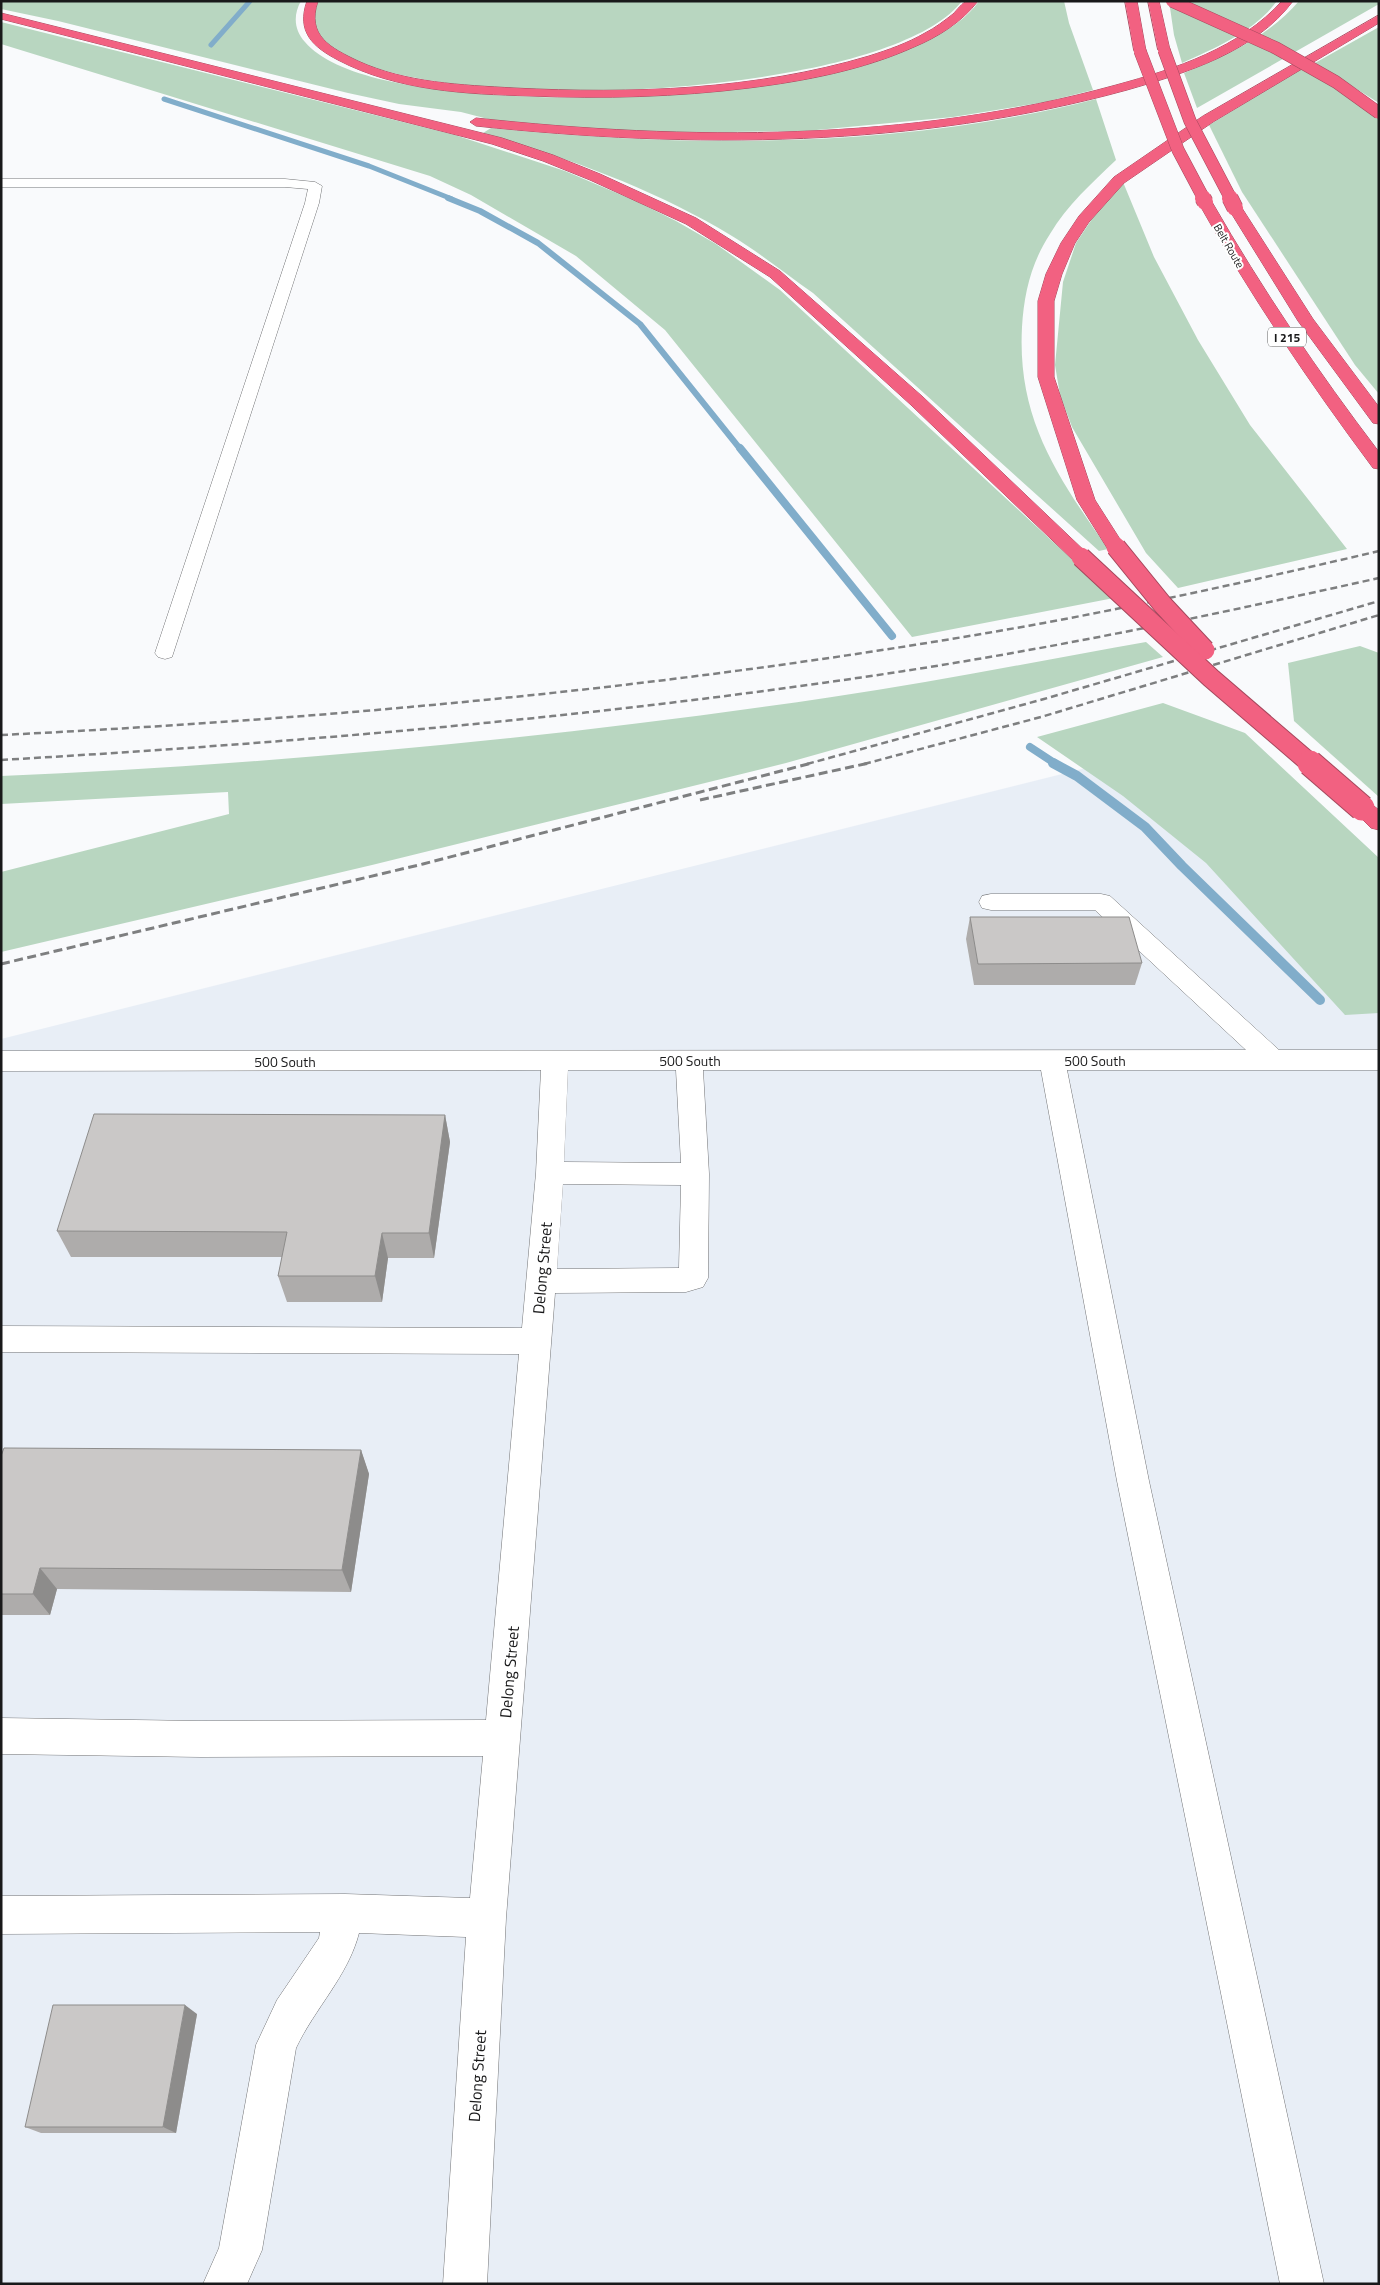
<svg xmlns="http://www.w3.org/2000/svg" width="1380" height="2285" font-family="'Titillium Web',sans-serif">
<style>
.built{fill:#e8eef6}
.green{fill:#b8d6c0}
.lines{fill:none;stroke-linecap:round;stroke-linejoin:round}
.stream-far3{stroke:#81adca;stroke-width:5}
.stream-far2{stroke:#81adca;stroke-width:6}
.stream-far1{stroke:#81adca;stroke-width:8}
.stream{stroke:#81adca;stroke-width:10}
.minor-casing{stroke:#737476;stroke-width:1}
.highway-casing{stroke:#a6485d;stroke-width:1}
.minor{fill:#fff;fill-rule:evenodd}
.highway{fill:#f26181;fill-rule:evenodd}
.rail-far1{stroke:#7e7f80;stroke-width:2.5;stroke-dasharray:7 4;stroke-linecap:butt}
.rail{stroke:#7e7f80;stroke-width:3;stroke-dasharray:9 4.5;stroke-linecap:butt}
.highway-bridge-far3-casing{stroke:#a6485d;stroke-width:13;stroke-linecap:butt}
.highway-bridge-far2-casing{stroke:#a6485d;stroke-width:17;stroke-linecap:butt}
.highway-bridge-far1-casing{stroke:#a6485d;stroke-width:21;stroke-linecap:butt}
.highway-bridge-casing{stroke:#a6485d;stroke-width:27;stroke-linecap:butt}
.highway-bridge-far3{stroke:#f26181;stroke-width:12}
.highway-bridge-far2{stroke:#f26181;stroke-width:16}
.highway-bridge-far1{stroke:#f26181;stroke-width:19}
.highway-bridge{stroke:#f26181;stroke-width:25}
.wall{fill:#aeacab}
.shaded-wall{fill:#8d8c8b}
.building{fill:#cac8c7;stroke:#8d8c8b}
.labels{text-anchor:middle;dominant-baseline:central;stroke-width:4;stroke-linejoin:round;paint-order:stroke}
.far-street-label{font-size:11px;fill:#19191a;stroke:#fff}
.shield{fill:#fff;stroke:#5e5e5f;stroke-width:1}
.shield-label{font-size:12px;font-weight:bold;fill:#19191a}
.street-label{font-size:14px;fill:#19191a;stroke:#fff}
.near-street-label{font-size:16px;fill:#19191a;stroke:#fff}
</style>
<rect width="100%" height="100%" fill="#f9fafc"/>
<!-- built -->
<path class="built" d="M1146,753L1379,968V2284H1V1039Z"/>
<!-- green -->
<g class="green">
<path d="M1,1H301C293,15 294,30 305,42C361,109 632,101 716,91C746,87 777,84 806,77C830,72 855,62 878,55C915,44 956,34 979,1H1064L1069,23L1093,90L1045,102L953,117L806,131L664,133L535,125L488,119L461,112L399,104L348,93L58,21L1,9Z"/>
<path d="M318,1H962C876,116 256,125 318,1Z"/>
<path d="M1169,1H1277C1254,32 1217,47 1182,63L1174,35Z"/>
<path d="M1299,1H1379V4L1197,108L1184,73C1227,55 1268,37 1299,1Z"/>
<path d="M1,22L455,135L565,171L638,202L676,221L716,244L780,290L1114,598L912,637L665,330L576,256L471,195L430,176L1,44Z"/>
<path d="M1379,27V103L1315,63Z"/>
<path d="M1306,66L1379,118V394L1355,365L1242,192L1209,125Z"/>
<path d="M1096,99L1116,160C1092,183 1067,205 1050,234C1031,263 1024,294 1022,327C1017,420 1058,477 1108,549L1099,551L813,293C786,274 760,253 732,236C654,189 570,159 483,133L491,128C691,148 900,149 1096,99Z"/>
<path d="M1123,182L1154,257L1198,340L1250,425L1347,549L1178,588L1146,553L1072,427L1060,395L1055,365L1063,282L1076,243L1104,201Z"/>
<path d="M1146,642L1163,657L786,763L372,865L1,952V872L229,814L228,792L1,804V776C279,764 557,738 832,697C937,682 1042,660 1146,642Z"/>
<path d="M1360,646L1379,653V797L1294,721L1288,663Z"/>
<path d="M1163,703L1245,733L1379,858V1013L1345,1015L1206,863L1123,796L1037,737Z"/>
</g>
<g class="lines">
<!-- stream-far3 -->
<g class="stream-far3">
<path d="M211,45L250,1"/>
<path d="M164,99L369,166L452,199"/>
</g>
<!-- stream-far2 -->
<path class="stream-far2" d="M448,198L480,211L538,243L640,324L741,450"/>
<!-- stream-far1 -->
<g class="stream-far1">
<path d="M740,448L892,636"/>
<path d="M1030,747L1056,764"/>
</g>
<!-- stream -->
<path class="stream" d="M1053,763L1077,776L1145,827L1182,866L1320,1000"/>
<!-- minor casing -->
<g class="minor-casing">
<g id="minor">
<path d="M1,179H285L315,182L322,186L319,203L172,657L165,659L158,657L155,653L305,203L308,189L285,187H1Z"/>
<path d="M991,894H1101L1110,896L1279,1050H1379V1070H1067L1149,1481L1324,2284H1280L1117,1481L1041,1070H703L709,1174L708,1278L703,1287L686,1292L555,1293L506,1918L487,2284H443L466,1937L359,1933C348,1976 315,2008 296,2048L262,2250L247,2284H203L219,2248L256,2045L277,2000L319,1938L320,1932L1,1934V1896L345,1894L470,1898L483,1756L201,1757L1,1754V1718L201,1721L486,1720L519,1354L1,1352V1326L522,1328L536,1173L541,1070L1,1071V1051L1246,1050L1095,910H991L982,908L979,902L982,896ZM568,1070H676L681,1163L564,1162ZM563,1184L681,1185L679,1268L557,1269Z"/>
</g>
</g>
<!-- highway casing -->
<g class="highway-casing">
<g id="highway">
<path d="M307,1H318C306,36 331,48 358,61C406,83 462,85 514,88C632,94 755,90 869,56C888,50 908,43 925,33C935,28 944,21 953,14C957,10 962,3 967,1C970,0 975,1 978,1C962,22 938,37 914,47C863,70 805,81 749,88C677,97 603,99 530,96C466,94 397,91 338,60C313,47 296,32 307,1Z"/>
<path d="M1125,1H1137L1146,51L1144,54H1136L1134,51Z"/>
<path d="M1148,1H1159L1170,50L1168,53L1164,54L1158,50Z"/>
<path d="M1282,1H1293C1255,52 1186,73 1127,90C916,148 692,149 476,126L470,122L476,118C688,141 909,142 1116,85C1175,69 1240,48 1282,1Z"/>
<path d="M1,13L502,138L553,155L600,174L696,218L780,271L923,397L1091,557L1088,561L1081,563L1074,561L911,405L770,277L686,224L590,180L543,161L492,144L1,19Z"/>
<path d="M1379,15V23L1213,122L1124,183L1089,222L1075,243L1062,274L1054,301V377L1095,500L1125,547L1123,551L1116,553L1109,551L1077,500L1038,377V301L1046,274L1061,243L1079,216L1114,177L1203,116Z"/>
<path d="M1205,198L1212,202C1262,289 1318,372 1379,452V469L1373,468C1309,382 1250,295 1198,202Z"/>
<path d="M1235,204L1240,205L1313,319L1379,407V424L1373,423L1298,321L1228,208Z"/>
<path d="M1362,801L1370,803L1379,810V830L1371,828L1351,808L1354,803Z"/>
</g>
</g>
<!-- minor -->
<use href="#minor" class="minor"/>
<!-- highway -->
<use href="#highway" class="highway"/>
<!-- rail-far1 -->
<g class="rail-far1">
<path d="M1,735C350,718 700,685 1044,623C1156,602 1268,577 1379,551"/>
<path d="M1,760C290,743 578,719 864,677C1037,652 1208,616 1379,578"/>
<path d="M807,764L1044,699L1379,601"/>
<path d="M864,764L1041,717L1379,615"/>
</g>
<!-- rail -->
<g class="rail">
<path d="M700,800L869,763"/>
<path d="M1,964L423,864L812,763"/>
</g>
<!-- highway-bridge-far3 casing -->
<g class="highway-bridge-far3-casing">
<g id="highway-bridge-far3">
<path d="M1172,1L1276,48L1336,82L1379,113"/>
<path d="M1164,50L1190,121L1231,199"/>
<path d="M1140,51L1178,150L1204,199"/>
</g>
</g>
<!-- highway-bridge-far2 casing -->
<g class="highway-bridge-far2-casing">
<g id="highway-bridge-far2">
<path d="M1203,198L1205,202"/>
<path d="M1230,198L1235,208"/>
</g>
</g>
<!-- highway-bridge-far1 casing -->
<g class="highway-bridge-far1-casing">
<g id="highway-bridge-far1">
<path d="M1116,547L1163,605L1205,650"/>
<path d="M1081,557L1211,678L1311,764"/>
</g>
</g>
<!-- highway-bridge casing -->
<g class="highway-bridge-casing">
<path id="highway-bridge" d="M1310,763L1362,808"/>
</g>
<!-- highway-bridge-far3 -->
<use href="#highway-bridge-far3" class="highway-bridge-far3"/>
<!-- highway-bridge-far2 -->
<use href="#highway-bridge-far2" class="highway-bridge-far2"/>
<!-- highway-bridge-far1 -->
<use href="#highway-bridge-far1" class="highway-bridge-far1"/>
<!-- highway-bridge -->
<use href="#highway-bridge" class="highway-bridge"/>
</g>
<!-- wall -->
<g class="wall">
<path d="M970,917L1142,963L1135,985H974L966,939Z"/>
<path d="M445,1115L450,1142L434,1258H388L382,1302H287L278,1276L282,1257H71L57,1231Z"/>
<path d="M361,1450L369,1474L351,1592L57,1589L50,1615H1V1456Z"/>
<path d="M197,2014L176,2133H41L25,2127Z"/>
</g>
<!-- shaded-wall -->
<g class="shaded-wall">
<path d="M445,1115L450,1142L434,1258L429,1233Z"/>
<path d="M382,1233L388,1258L382,1302L375,1276Z"/>
<path d="M361,1450L369,1474L351,1592L342,1570Z"/>
<path d="M40,1568L57,1589L50,1615L33,1594Z"/>
<path d="M185,2005L197,2014L176,2133L163,2127Z"/>
</g>
<!-- building -->
<g class="building">
<path d="M970,917H1129L1142,963L978,964Z"/>
<path d="M94,1114L445,1115L429,1233H382L375,1276H278L287,1232L57,1231Z"/>
<path d="M4,1448L361,1450L342,1570L40,1568L33,1594H1V1456Z"/>
<path d="M53,2005H185L163,2127H25Z"/>
</g>
<g class="labels">
<!-- far-street labels -->
<g class="far-street-label">
<text transform="translate(1229 246) rotate(60)">Belt Route</text>
</g>
<!-- shield labels -->
<rect class="shield" x="1268" y="327.5" width="38" height="19" rx="4"/>
<g class="shield-label">
<text x="1287" y="337">I 215</text>
</g>
<!-- street labels -->
<g class="street-label">
<text x="690" y="1060">500 South</text>
<text x="1095" y="1060">500 South</text>
<text x="285" y="1061">500 South</text>
</g>
<!-- near-street labels -->
<g class="near-street-label">
<text transform="translate(542 1268) rotate(-85)">Delong Street</text>
<text transform="translate(509 1672) rotate(-85)">Delong Street</text>
<text transform="translate(477 2076) rotate(-86)">Delong Street</text>
</g>
</g>
<!-- border -->
<rect width="1380" height="2285" fill="none" stroke="#19191a" stroke-width="5"/>
</svg>
